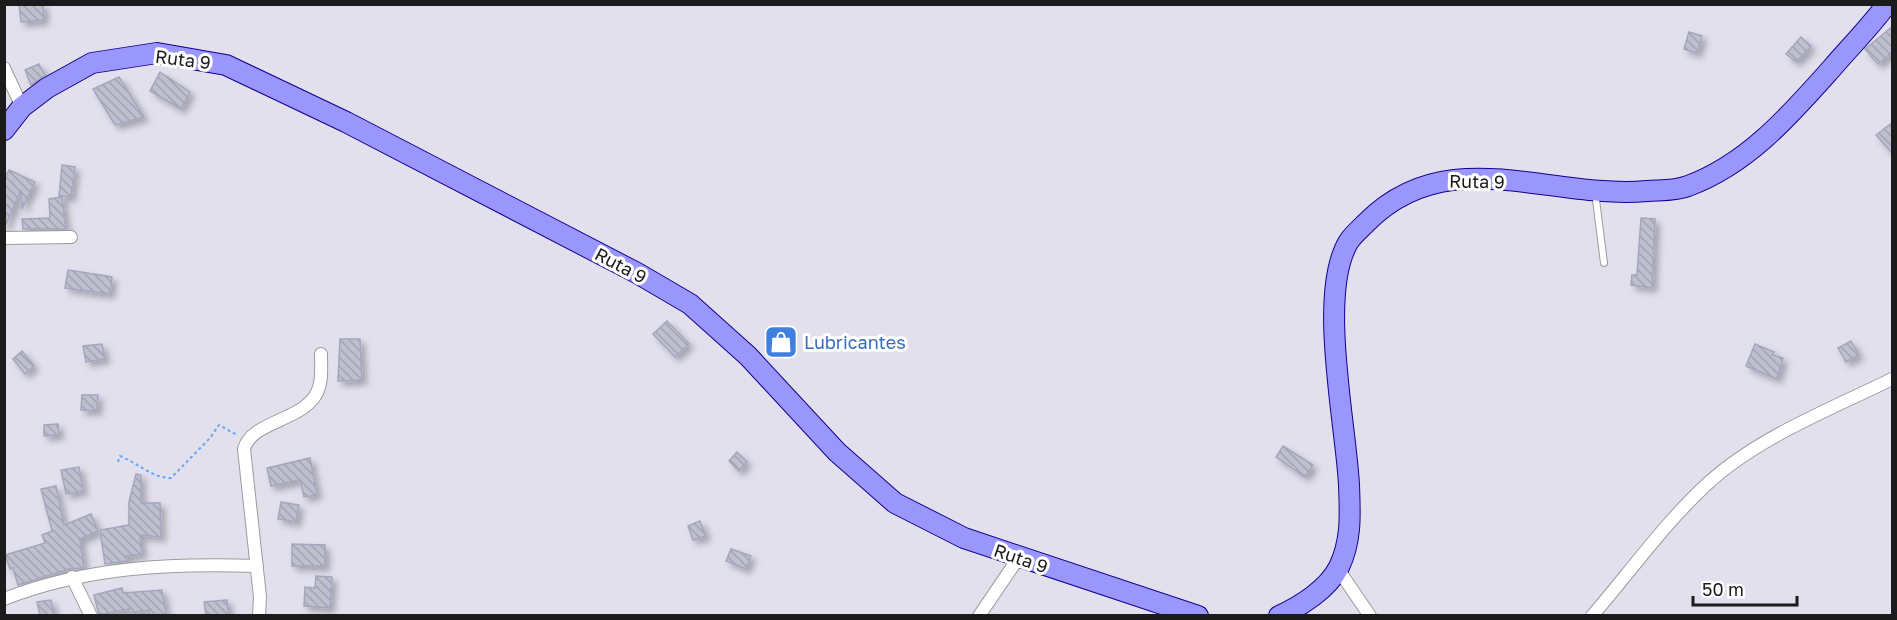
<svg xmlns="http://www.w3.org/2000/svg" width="1897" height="620" font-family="'Golos Text',sans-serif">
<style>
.building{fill:url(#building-back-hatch);stroke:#a3a6be;stroke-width:1.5;filter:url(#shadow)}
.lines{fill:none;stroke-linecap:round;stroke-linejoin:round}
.lane-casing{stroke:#9c9c9c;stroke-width:8}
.street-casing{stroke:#9c9c9c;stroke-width:14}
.primary-casing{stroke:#130191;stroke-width:22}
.path{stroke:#65a6f9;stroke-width:2;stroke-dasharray:3 3;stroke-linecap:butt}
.lane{stroke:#fff;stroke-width:6}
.street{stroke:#fff;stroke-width:12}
.primary{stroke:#9997fb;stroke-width:20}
.labels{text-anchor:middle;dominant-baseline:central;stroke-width:6;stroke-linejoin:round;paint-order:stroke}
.street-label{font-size:18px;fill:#1b1b1b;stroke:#fff}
.shop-label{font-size:18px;fill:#366cbe;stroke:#fff;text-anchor:start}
</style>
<defs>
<pattern id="building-back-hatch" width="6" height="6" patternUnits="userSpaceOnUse" patternTransform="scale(1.5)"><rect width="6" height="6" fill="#bec0cf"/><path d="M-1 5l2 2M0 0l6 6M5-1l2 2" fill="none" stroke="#a3a4b1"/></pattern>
<filter id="shadow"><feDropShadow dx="4.5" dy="4.5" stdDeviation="3" flood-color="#0004"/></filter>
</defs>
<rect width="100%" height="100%" fill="#e2e0ed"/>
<!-- building -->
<g class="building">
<path d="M19,4H43L44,20L21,22Z"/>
<path d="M1893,26V52L1878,64L1865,49Z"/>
<path d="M1689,32L1702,36L1697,53L1684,49Z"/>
<path d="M1801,37L1811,46L1796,62L1786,54Z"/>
<path d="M39,64L45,75L31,85L25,70Z"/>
<path d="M160,72L190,92L181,109L150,91Z"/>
<path d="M119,77L144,117L115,125L93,89Z"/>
<path d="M1893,122V154L1876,135Z"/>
<path d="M62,165L75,167L71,197L59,196Z"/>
<path d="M9,170L35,182L22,209L21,190L4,229V179Z"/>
<path d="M62,197L66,229H23L22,219L50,218L49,199Z"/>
<path d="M1641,218L1655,219L1652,288L1631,285L1632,275H1637Z"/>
<path d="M68,270L112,277L110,294L65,288Z"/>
<path d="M667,321L689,344L675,357L653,334Z"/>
<path d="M340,339H360L362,380L338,381Z"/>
<path d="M1851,341L1859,355L1846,362L1838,348Z"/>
<path d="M102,344L105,359L86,362L83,346Z"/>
<path d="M1755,344L1774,352L1772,355L1783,358L1777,379L1746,366Z"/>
<path d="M22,351L34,366L25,374L13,359Z"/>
<path d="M82,395H98L97,411L81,410Z"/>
<path d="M58,424L59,435L44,436V425Z"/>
<path d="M1283,446L1313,465L1305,477L1276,457Z"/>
<path d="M737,452L747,462L739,471L729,461Z"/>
<path d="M310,458L317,495L304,497L300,480L271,486L267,468Z"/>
<path d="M79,467L83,491L66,494L61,470Z"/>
<path d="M136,474L141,475V503H160L161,537L140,535L142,554L126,556L127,561L105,564L100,530L129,525V502Z"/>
<path d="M56,486L64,525L91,514L98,531L80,539L84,568L69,569L18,585L13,568L10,569L5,555L45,543L42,535L52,531L41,489Z"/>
<path d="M281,502L299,505L296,522L278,519Z"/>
<path d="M700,521L706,536L693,540L688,526Z"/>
<path d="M292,544L325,545V566H292Z"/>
<path d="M731,549L751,556L746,569L726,561Z"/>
<path d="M316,576L332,577L330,608L304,606L305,587L315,588Z"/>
<path d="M122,588L123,593L162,590L166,614L150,615L149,610L129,613V609L99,615L94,595Z"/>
<path d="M51,600L54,615H40L37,602Z"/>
<path d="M227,600L229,615H206L204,602Z"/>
</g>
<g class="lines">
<!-- lane casing -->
<g class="lane-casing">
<path id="lane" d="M1595,192L1604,263"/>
</g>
<!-- street casing -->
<g class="street-casing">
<g id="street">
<path d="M4,68L22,107"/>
<path d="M4,238L71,237"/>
<path d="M1338,569L1370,616"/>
<path d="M72,577L91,616"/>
<path d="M4,599C86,567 171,563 257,566"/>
<path d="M259,616L260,597L244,449C251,422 299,421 315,396C323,384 321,368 321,354"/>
<path d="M979,616L1019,557"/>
<path d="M1592,616C1630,572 1664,524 1706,485C1756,438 1831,409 1892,379"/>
</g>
</g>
<!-- primary casing -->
<g class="primary-casing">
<g id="primary">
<path d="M4,130L22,107L47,88L92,63L157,53L226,65L346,122L637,273L690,304L748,356L837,452L895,503L964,538L1198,616"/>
<path d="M1279,616C1301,606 1328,589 1339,567C1352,540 1350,513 1349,485C1346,424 1317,292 1349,241C1353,235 1361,228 1367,222C1448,141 1549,200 1647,191C1660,190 1676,191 1688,186C1748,164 1791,114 1832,68C1850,47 1870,27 1887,4"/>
</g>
</g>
<!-- path -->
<path class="path" d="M118,462L120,456C138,463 152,478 171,478L210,438L219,425L237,435"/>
<!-- lane -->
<use href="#lane" class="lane"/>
<!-- street -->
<use href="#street" class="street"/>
<!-- primary -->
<use href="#primary" class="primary"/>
</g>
<!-- icons -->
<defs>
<g id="shop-square" transform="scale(1.725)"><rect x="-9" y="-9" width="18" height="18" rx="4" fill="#3f7fe0" stroke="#fff"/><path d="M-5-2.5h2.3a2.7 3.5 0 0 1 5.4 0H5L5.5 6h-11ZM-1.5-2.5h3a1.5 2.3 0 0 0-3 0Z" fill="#fff"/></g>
</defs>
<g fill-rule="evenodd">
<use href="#shop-square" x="781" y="342"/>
</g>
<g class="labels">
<!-- street labels -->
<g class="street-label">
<text transform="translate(183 59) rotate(7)">Ruta 9</text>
<text transform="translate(1477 181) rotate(1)">Ruta 9</text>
<text transform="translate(621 265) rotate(28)">Ruta 9</text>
<text transform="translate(1021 558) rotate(19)">Ruta 9</text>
</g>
<!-- shop labels -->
<g class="shop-label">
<text x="804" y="342">Lubricantes</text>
</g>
</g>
<!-- border -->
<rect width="1897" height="620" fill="none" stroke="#1b1b1b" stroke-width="12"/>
<!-- scale -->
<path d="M1693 596v9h104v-9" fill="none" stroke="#1b1b1b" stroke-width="3"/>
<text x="1702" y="596" font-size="18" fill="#1b1b1b" stroke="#ffffff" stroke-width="4.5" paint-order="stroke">50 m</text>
</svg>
